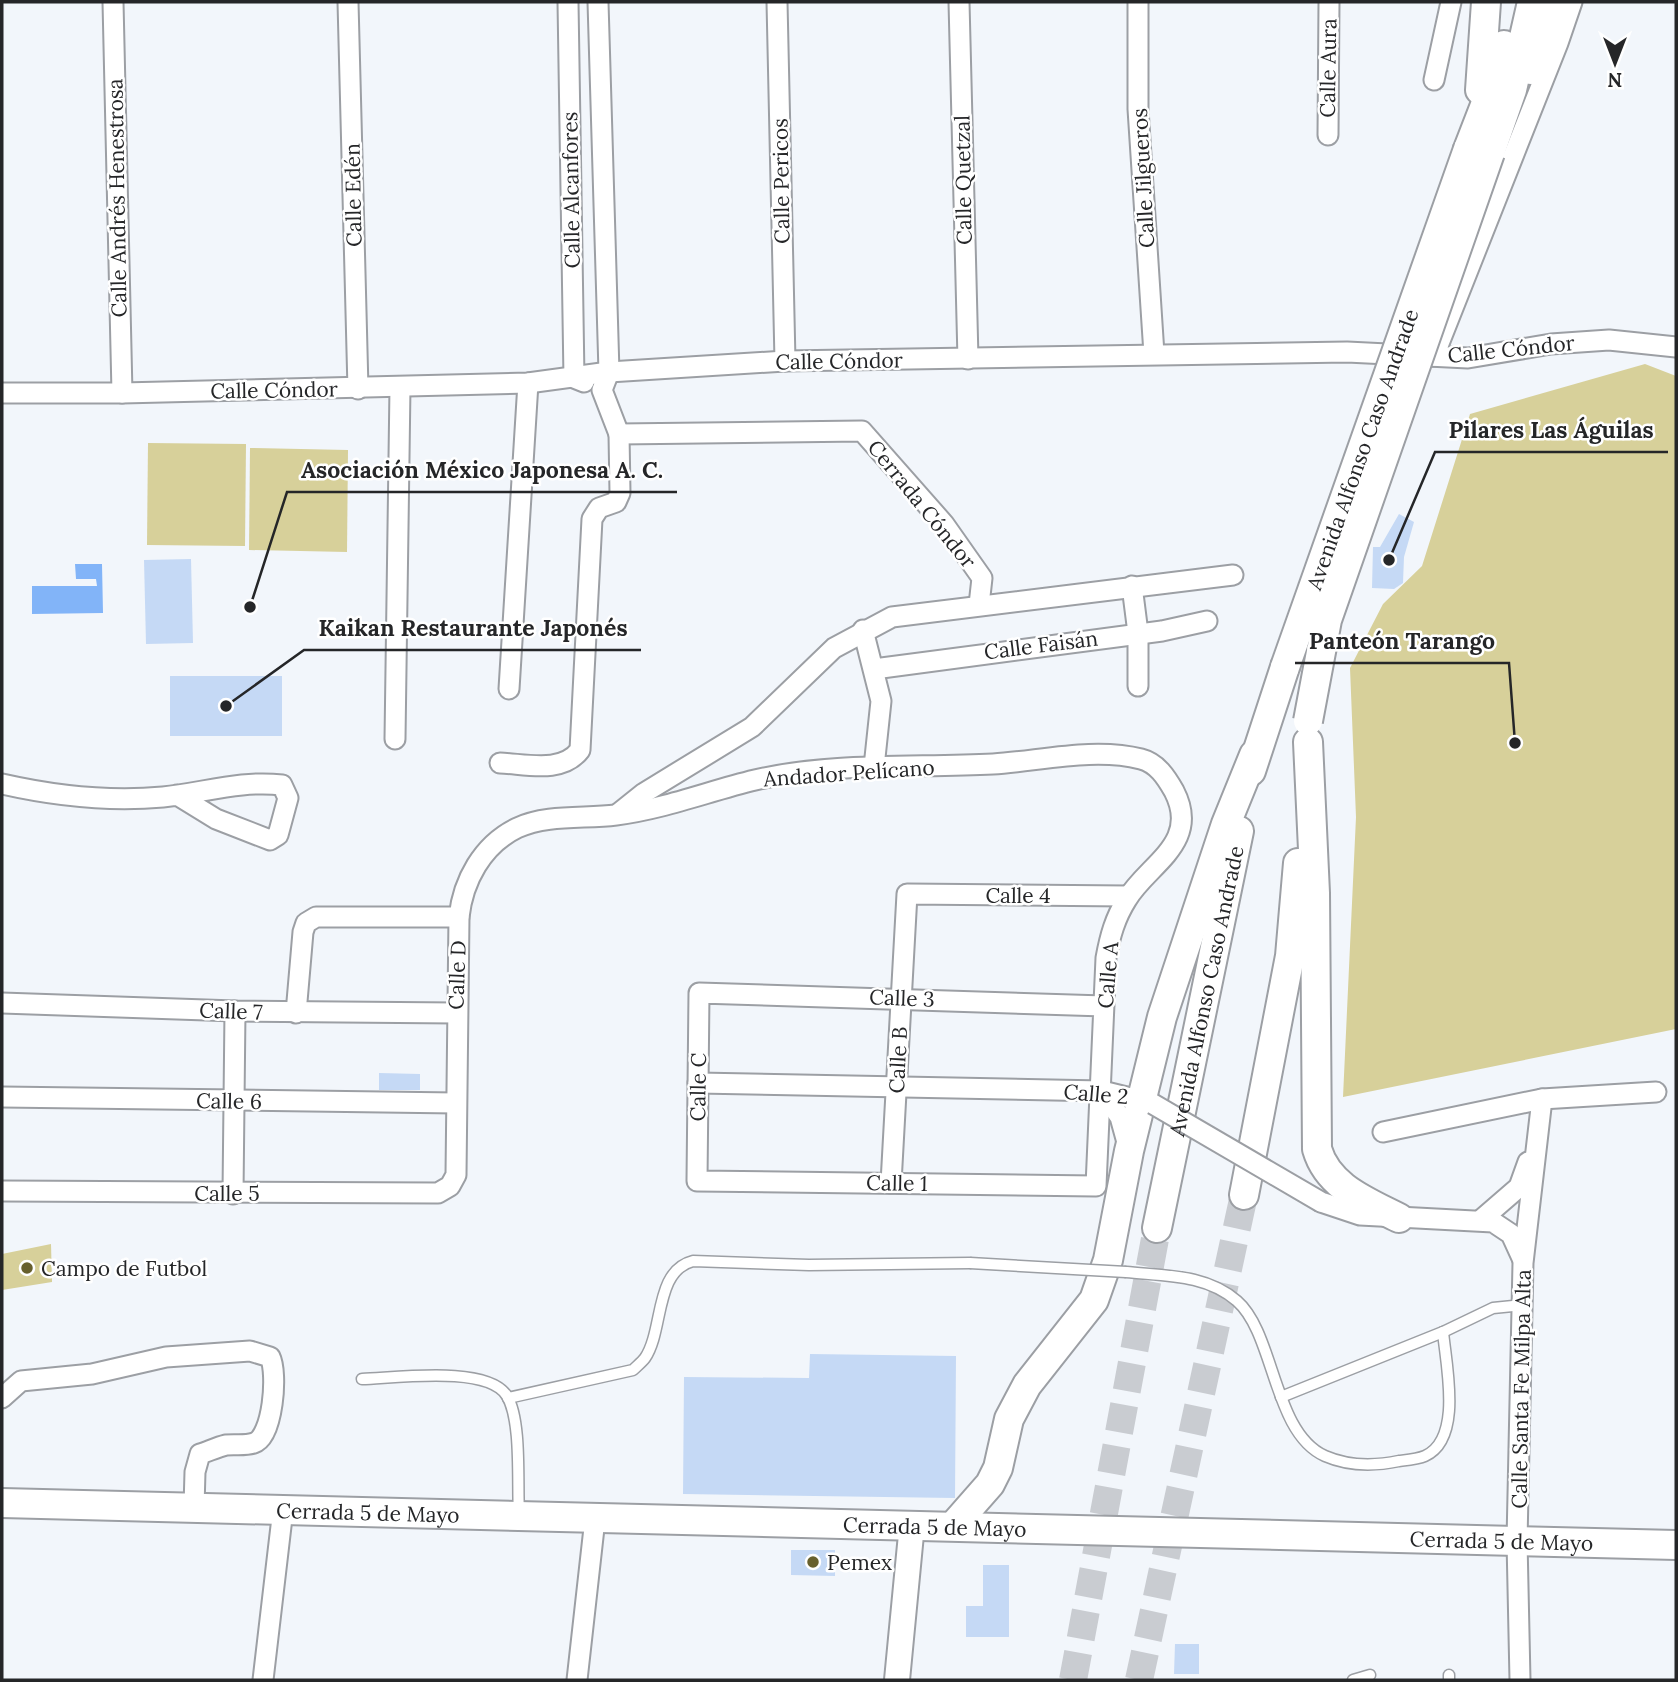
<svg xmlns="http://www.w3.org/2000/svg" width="1678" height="1682" font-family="Lora,serif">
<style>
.green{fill:#d7d09a}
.water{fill:#82b4f8}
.building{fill:#c5d9f5}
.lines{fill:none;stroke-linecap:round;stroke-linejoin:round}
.secondary-tunnel{stroke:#c9ccd1;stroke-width:28;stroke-dasharray:28 14;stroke-linecap:butt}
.service-casing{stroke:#9c9fa4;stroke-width:13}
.minor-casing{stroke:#9c9fa4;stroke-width:23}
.tertiary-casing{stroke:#9c9fa4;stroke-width:28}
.secondary-casing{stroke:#9c9fa4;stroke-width:32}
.service{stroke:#fff;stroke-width:10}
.minor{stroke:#fff;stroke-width:19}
.tertiary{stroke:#fff;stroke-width:24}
.secondary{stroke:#fff;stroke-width:28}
.service-bridge-casing{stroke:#9c9fa4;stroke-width:13;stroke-linecap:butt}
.minor-bridge-casing{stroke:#9c9fa4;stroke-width:23;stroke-linecap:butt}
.secondary-bridge-casing{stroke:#9c9fa4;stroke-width:32;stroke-linecap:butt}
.service-bridge{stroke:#fff;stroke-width:10}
.minor-bridge{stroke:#fff;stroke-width:19}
.secondary-bridge{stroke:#fff;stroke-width:28}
.poi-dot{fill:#67602d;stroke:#fff;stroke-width:2.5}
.labels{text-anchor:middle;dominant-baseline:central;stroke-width:5;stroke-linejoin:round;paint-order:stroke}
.street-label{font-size:21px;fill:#252628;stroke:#fff}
.poi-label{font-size:21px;fill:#252628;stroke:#fff;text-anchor:start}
.leader{fill:none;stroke:#252628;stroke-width:2.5}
.callout-dot{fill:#252628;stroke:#fff;stroke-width:2.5}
.callout-label{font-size:23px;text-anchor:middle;font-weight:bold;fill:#252628;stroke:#fff;stroke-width:5;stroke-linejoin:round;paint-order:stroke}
</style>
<rect width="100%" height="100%" fill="#f2f6fb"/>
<!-- green -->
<g class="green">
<path d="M1645,364L1676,376V1029L1343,1097L1356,817L1350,668L1383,604L1422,566L1470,414Z"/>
<path d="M148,443L246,444L245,546L147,545Z"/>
<path d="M250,448L348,450L347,552L249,550Z"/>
<path d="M51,1244L52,1282L2,1290V1254Z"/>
</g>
<!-- water -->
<path class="water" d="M75,564H102L103,613L32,614V586H97L96,579H76Z"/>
<!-- building -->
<g class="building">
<path d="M1399,514L1414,522L1404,557L1403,583L1394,589L1372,588L1373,547H1380Z"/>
<path d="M191,559L193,643L146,644L144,560Z"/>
<rect x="170" y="676" width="112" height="60"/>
<path d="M379,1073L420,1074V1090H379Z"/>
<path d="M810,1354L956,1356L955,1498L683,1494L684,1377L809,1378Z"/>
<path d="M791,1550H835V1576L791,1575Z"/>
<path d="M983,1565H1009V1637H966V1606H983Z"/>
<path d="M1175,1644H1199V1674H1174Z"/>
</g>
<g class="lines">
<!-- secondary-tunnel -->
<g class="secondary-tunnel">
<path d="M1073,1680L1157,1228"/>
<path d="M1139,1680L1244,1195"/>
</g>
<!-- service casing -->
<g class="service-casing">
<g id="service">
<path d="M1126,1272C1165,1276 1206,1274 1237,1301C1275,1334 1273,1433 1325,1456C1348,1466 1375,1466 1399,1461C1407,1460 1418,1459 1425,1456C1463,1439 1446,1365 1443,1332"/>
<path d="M362,1379C396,1378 488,1365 507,1396C522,1421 517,1484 519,1514"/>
<path d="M1281,1397L1443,1332L1493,1308L1523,1305"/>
<path d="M508,1398L633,1370C637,1366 642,1362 645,1358C664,1330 654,1271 693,1261L809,1265L970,1263"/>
<path d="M1353,1680L1370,1675"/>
<path d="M1449,1680V1675"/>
</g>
</g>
<!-- minor casing -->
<g class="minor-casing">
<g id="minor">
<path d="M113,2L122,393"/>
<path d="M348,2L358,389"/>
<path d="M568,2L574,378L584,382"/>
<path d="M598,2L609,372L602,390L619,434L862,431L944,524L982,578L979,605"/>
<path d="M777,2L785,361"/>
<path d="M959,2L968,359"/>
<path d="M1138,2V109L1154,354"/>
<path d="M1434,80L1451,2"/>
<path d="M1328,135L1329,2"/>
<path d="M1434,356L1558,43L1572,2"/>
<path d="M2,393H122L528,383L609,372L785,361L1347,352L1468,358L1551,344L1609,340L1676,347"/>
<path d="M1132,586L1138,633V686"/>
<path d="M863,630L881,701L874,767"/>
<path d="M874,669L1162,631L1207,621"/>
<path d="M509,689L528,383"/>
<path d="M395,739L400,387"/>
<path d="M500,763C526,764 562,774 580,750L592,519L599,508L616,502L620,493L619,434"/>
<path d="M2,784C55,796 109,802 163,797C203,793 241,780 282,785L288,798L278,835L270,840L216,819L177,795"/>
<path d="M619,813L644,793L752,727L834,648L892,617L1233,575"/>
<path d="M2,1003L235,1011L456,1013"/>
<path d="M296,1013L303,932L306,923L316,917H459"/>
<path d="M698,1083L1102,1091L1151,1103"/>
<path d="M1102,1091L1120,1117L1128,1146"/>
<path d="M2,1097L456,1103"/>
<path d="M1383,1132L1542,1099L1656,1092"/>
<path d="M891,1183L907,894L1128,896"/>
<path d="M2,1191L438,1193L450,1186L456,1175L459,917C463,881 482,845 517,828C547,814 584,819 616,815C664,809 709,791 755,780C832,762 914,768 993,764C1040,761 1094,747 1141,759C1157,763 1166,777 1174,791C1201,843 1148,864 1127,899C1115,918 1110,936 1106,958L1096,1186L697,1181L699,993L1104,1006"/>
<path d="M233,1194L235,1011"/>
<path d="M1321,1202L1360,1215L1493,1222L1511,1234L1522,1258"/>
<path d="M1482,1219L1519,1187L1528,1162"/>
<path d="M2,1398L21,1381L92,1374L166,1357L250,1351L270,1357C278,1373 273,1437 254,1443C245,1446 235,1444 226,1445C218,1447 209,1451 200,1454L195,1472L194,1507"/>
<path d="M263,1680L283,1509"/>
<path d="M577,1680L595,1519"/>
<path d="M1520,1680L1517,1541L1523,1263L1542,1099"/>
</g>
</g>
<!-- tertiary casing -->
<g class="tertiary-casing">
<path id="tertiary" d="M897,1680L912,1524"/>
</g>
<!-- secondary casing -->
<g class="secondary-casing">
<g id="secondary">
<path d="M1531,70L1551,22L1556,2"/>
<path d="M1480,90L1486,2"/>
<path d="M1468,149L1494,82L1504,45"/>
<path d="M1490,153L1512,90L1532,2"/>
<path d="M1308,742L1315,893L1317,1149C1328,1187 1366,1201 1399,1218"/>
<path d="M1251,771L1285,667"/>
<path d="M1244,1195L1290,956L1298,863"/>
<path id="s1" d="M1157,1228L1239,831"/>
<path id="s2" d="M2,1503L1676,1545"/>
<path d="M954,1525L990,1484L998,1468L1009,1419L1027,1385L1094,1300L1108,1260L1129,1151L1162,1017L1226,824L1254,755"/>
</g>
</g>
<!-- service -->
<use href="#service" class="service"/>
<!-- minor -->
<use href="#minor" class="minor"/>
<!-- tertiary -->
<use href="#tertiary" class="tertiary"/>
<!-- secondary -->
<use href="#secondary" class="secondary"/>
<!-- service-bridge casing -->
<g class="service-bridge-casing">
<path id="service-bridge" d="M970,1263L1126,1272"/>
</g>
<!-- minor-bridge casing -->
<g class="minor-bridge-casing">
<path id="minor-bridge" d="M1153,1104L1321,1202"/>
</g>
<!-- secondary-bridge casing -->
<g class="secondary-bridge-casing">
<g id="secondary-bridge">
<path id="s3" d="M1285,667L1468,149"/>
<path d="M1308,721L1327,620L1490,153"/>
</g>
</g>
<!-- service-bridge -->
<use href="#service-bridge" class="service-bridge"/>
<!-- minor-bridge -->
<use href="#minor-bridge" class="minor-bridge"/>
<!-- secondary-bridge -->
<use href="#secondary-bridge" class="secondary-bridge"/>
</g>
<!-- markers -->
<g class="poi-dot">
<circle cx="27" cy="1268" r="7"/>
<circle cx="813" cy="1562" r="7"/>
</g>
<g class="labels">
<!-- street labels -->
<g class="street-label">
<text transform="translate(1328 68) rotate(-89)">Calle Aura</text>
<text transform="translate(1143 178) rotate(-93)">Calle Jilgueros</text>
<text transform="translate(963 180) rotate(-91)">Calle Quetzal</text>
<text transform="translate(781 181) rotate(-91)">Calle Pericos</text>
<text transform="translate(571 190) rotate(-91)">Calle Alcanfores</text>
<text transform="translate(353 195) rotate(-91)">Calle Edén</text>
<text transform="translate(117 198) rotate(-91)">Calle Andrés Henestrosa</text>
<text transform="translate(1511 349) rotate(-6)">Calle Cóndor</text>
<text transform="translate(839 361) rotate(-1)">Calle Cóndor</text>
<text transform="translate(274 390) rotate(-1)">Calle Cóndor</text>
<text stroke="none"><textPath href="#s3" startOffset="231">Avenida Alfonso Caso Andrade</textPath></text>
<text transform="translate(922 504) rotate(51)">Cerrada Cóndor</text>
<text transform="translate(1041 645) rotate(-7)">Calle Faisán</text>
<text transform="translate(849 773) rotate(-4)">Andador Pelícano</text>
<text x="1018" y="895">Calle 4</text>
<text transform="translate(457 975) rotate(-88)">Calle D</text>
<text transform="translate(1108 975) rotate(-85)">Calle A</text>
<text stroke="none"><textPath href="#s1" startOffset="242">Avenida Alfonso Caso Andrade</textPath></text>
<text transform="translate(902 998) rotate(2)">Calle 3</text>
<text transform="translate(231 1011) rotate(2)">Calle 7</text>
<text transform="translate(898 1060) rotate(-87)">Calle B</text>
<text transform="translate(698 1087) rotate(-89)">Calle C</text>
<text transform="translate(1096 1094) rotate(5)">Calle 2</text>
<text transform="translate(229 1101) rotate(1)">Calle 6</text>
<text transform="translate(897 1183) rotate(1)">Calle 1</text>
<text x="227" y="1193">Calle 5</text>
<text transform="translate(1521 1389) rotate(-89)">Calle Santa Fe Milpa Alta</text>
<text stroke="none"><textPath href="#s2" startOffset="366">Cerrada 5 de Mayo</textPath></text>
<text stroke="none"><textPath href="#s2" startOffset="933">Cerrada 5 de Mayo</textPath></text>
<text stroke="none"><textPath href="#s2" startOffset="1500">Cerrada 5 de Mayo</textPath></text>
</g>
<!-- poi labels -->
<g class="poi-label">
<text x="41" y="1268">Campo de Futbol</text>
<text x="827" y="1562">Pemex</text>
</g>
</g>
<!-- callouts -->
<path class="leader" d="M1389 560L1435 452H1668M250 607L287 492H677M226 706L304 650H641M1515 743L1509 663H1295"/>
<g class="callout-dot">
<circle cx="1389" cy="560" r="7"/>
<circle cx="250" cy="607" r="7"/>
<circle cx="226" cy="706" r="7"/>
<circle cx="1515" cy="743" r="7"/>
</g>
<g class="callout-label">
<text x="1551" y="438">Pilares Las Águilas</text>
<text x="482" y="478">Asociación México Japonesa A. C.</text>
<text x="473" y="636">Kaikan Restaurante Japonés</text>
<text x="1402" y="649">Panteón Tarango</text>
</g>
<!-- border -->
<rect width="1678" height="1682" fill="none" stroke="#252628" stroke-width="7"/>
<!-- north arrow -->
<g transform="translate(1615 63) rotate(180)" stroke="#ffffff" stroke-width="5" paint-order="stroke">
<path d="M0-5L12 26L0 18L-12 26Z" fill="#252628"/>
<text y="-10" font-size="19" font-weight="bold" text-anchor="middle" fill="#252628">N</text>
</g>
</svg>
